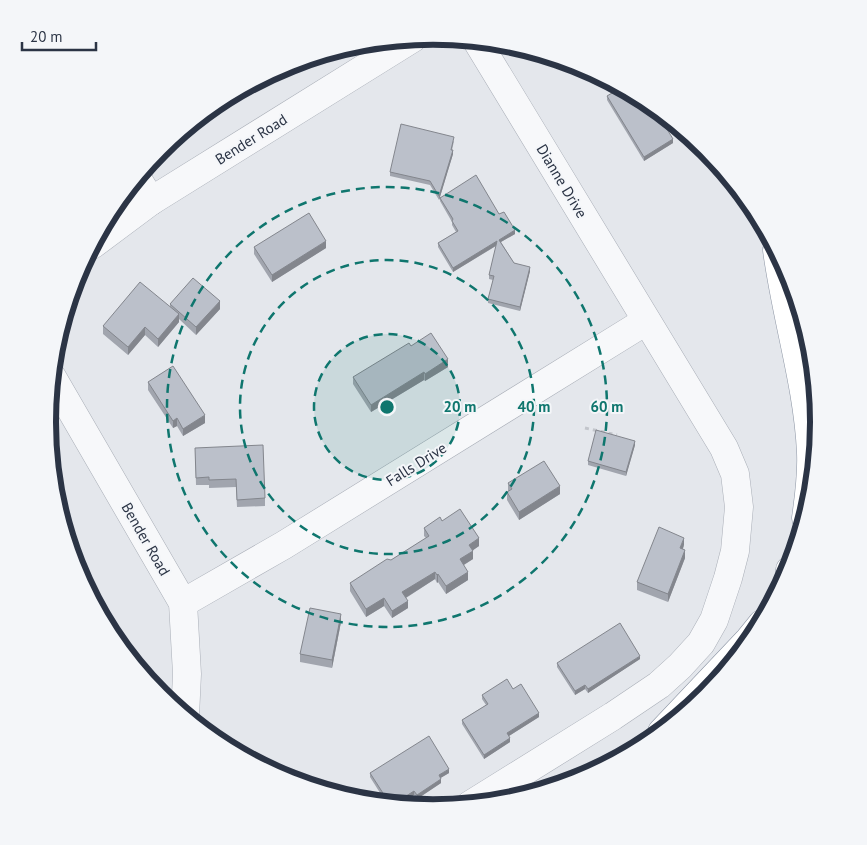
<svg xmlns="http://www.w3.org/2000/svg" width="867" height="845" font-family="'PT Sans',sans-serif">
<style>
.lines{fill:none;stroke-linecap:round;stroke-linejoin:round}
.minor-casing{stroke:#a9aeb7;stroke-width:29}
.motorway-casing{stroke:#8b94a3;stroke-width:29}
.path{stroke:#c2c5cb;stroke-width:3;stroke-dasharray:4 4;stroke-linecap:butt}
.minor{stroke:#f7f8fa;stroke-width:28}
.motorway{stroke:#fff;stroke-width:28}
.wall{fill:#a1a5ae}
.shaded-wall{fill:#83868d}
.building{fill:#bbc0ca;stroke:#83868d}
.ring{fill:none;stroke:#0f766e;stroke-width:2.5;stroke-dasharray:9 6}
.labels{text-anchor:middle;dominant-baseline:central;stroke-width:4;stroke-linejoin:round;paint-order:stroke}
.street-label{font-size:15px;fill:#2b3445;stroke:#f4f6f9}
.rim{fill:none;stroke:#2b3445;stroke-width:6}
.centre{fill:#0f766e;stroke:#f4f6f9;stroke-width:2.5}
.ring-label{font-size:15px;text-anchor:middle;font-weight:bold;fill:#0f766e;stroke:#f4f6f9;stroke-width:4;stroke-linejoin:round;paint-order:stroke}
</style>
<rect width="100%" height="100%" fill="#e4e7ec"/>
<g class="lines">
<!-- minor casing -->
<g class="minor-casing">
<g id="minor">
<path d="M137,178L151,201"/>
<path d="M92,245L151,201L413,38"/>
<path d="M52,377L183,603L187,674L185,716"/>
<path d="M183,603L284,545L646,321"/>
<path d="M470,805L613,716L659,685L680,666L701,643L714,620L728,578L735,551L739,507L735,474L724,448L477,41"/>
</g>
</g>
<!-- motorway casing -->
<g class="motorway-casing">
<g id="motorway">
<path d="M777,250C786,318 808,385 811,453C812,475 809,497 806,518"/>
<path d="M790,571V570"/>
<path d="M662,732L749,640L762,624"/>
</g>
</g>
<!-- path -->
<path class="path" d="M585,428L617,435"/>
<!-- minor -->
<use href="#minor" class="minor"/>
<!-- motorway -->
<use href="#motorway" class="motorway"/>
</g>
<!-- wall -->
<g class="wall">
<path d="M607,96L666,129L673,143L644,161L607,100Z"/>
<path d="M454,141L452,150L453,154L440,197L499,214L515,234L501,242L514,263L530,271L520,311L488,303V299L493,280L489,279V275L496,246L453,272L438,247V243L456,232L452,225V222L440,201V198L439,200L430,185L390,176V172Z"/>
<path d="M254,247L326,248L272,282L254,254Z"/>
<path d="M170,304L220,309L196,335L179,319V322L158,347L145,335L128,355L103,334V326L170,307Z"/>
<path d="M411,346L448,367L425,381L424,380L371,412L353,384V377Z"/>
<path d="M148,382L205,423L183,436L177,426L173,428L148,390Z"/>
<path d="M635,445L626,476L588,465V461Z"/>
<path d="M195,448L265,498V506L237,507L236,487L209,488V485H196Z"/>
<path d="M508,483L560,494L519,520L507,500V492L508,491Z"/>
<path d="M442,521L479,546L473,550V559L464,565L468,580L446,594L438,582L437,583L435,579L406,598L408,608L392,618L384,606L366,617L350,591V583L391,560L426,538L424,536V528Z"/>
<path d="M684,545L683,549L685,558L668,602L637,590V582Z"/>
<path d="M341,622L332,668L300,662V654Z"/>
<path d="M640,659L588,693L585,689L575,695L557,667V663Z"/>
<path d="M513,689L539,717L509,736L510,742L484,759L462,724V720L486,705L482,699V695Z"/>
<path d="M370,773H449L440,778L441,783L417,799L414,795L397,805L387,804L370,777Z"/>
</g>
<!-- shaded-wall -->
<g class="shaded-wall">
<path d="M673,139V143L644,161V157Z"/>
<path d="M453,150V154L439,200V196Z"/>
<path d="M515,230V234L499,243V240Z"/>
<path d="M326,241V248L272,282V275Z"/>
<path d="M497,241V245L453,272V268Z"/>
<path d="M530,267V271L520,311V307Z"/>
<path d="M220,301V309L196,335V327Z"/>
<path d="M179,314V322L158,347V339Z"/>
<path d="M145,327V335L128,355V347Z"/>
<path d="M448,359V367L425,381V374Z"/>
<path d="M424,372V380L371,412V405Z"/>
<path d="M205,415V423L183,436V429Z"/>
<path d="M177,418V426L173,428V421Z"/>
<path d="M635,441V445L626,476V472Z"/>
<path d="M560,486V494L519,520V512Z"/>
<path d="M479,538V546L469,553V545Z"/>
<path d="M684,538V545L680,556V548Z"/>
<path d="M685,550V558L668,602V594Z"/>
<path d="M473,551V559L460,567V559Z"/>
<path d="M435,572V579L402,600V592Z"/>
<path d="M468,572V580L446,594V586Z"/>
<path d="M438,574V582L437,583V575Z"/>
<path d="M384,598V606L366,617V609Z"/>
<path d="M408,601V608L392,618V611Z"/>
<path d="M341,614V622L332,668V660Z"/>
<path d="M640,656V659L588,693V689Z"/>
<path d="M585,685V689L575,695V691Z"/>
<path d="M539,713V717L507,737V733Z"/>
<path d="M510,738V742L484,759V755Z"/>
<path d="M449,769V773L439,779V775Z"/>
<path d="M441,779V783L417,799V795Z"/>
<path d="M414,791V795L397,805H392Z"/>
</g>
<!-- building -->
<g class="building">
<path d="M622,87L648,102L655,107L666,125L665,126L673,139L644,157L607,96Z"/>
<path d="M401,124L454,137L451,150H453L439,196L430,181L390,172Z"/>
<path d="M476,175L499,214L504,212L515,230L499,240L514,263L530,267L520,307L488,299L494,276L489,275L497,241L453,268L438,243L458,231L452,221L453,219L440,198Z"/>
<path d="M309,213L326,241L272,275L254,247Z"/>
<path d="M193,278L220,301L196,327L170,304Z"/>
<path d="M140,282L179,314L158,339L145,327L128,347L103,326Z"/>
<path d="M431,333L448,359L425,374L424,372L371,405L353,377L409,343L411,346Z"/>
<path d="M173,366L205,415L183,429L177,418L173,421L148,382Z"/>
<path d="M596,430L635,441L626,472L588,461Z"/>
<path d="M263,445L265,498L237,500L236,479L209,480V477L196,478L195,448Z"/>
<path d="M544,461L560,486L519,512L507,492L512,489L508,483Z"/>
<path d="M460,509L479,538L469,545L473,551L460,559L468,572L446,586L438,574L437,575L435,572L402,592L408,601L392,611L384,598L366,609L350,583L387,559L391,560L421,541L429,536L424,528L440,517L442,521Z"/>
<path d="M659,527L684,538L680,548L685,550L668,594L637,582Z"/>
<path d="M310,608L341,614L332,660L300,654Z"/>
<path d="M620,623L640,656L588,689L585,685L575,691L557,663Z"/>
<path d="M507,679L513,689L521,684L539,713L507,733L510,738L484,755L462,720L488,704L482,695Z"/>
<path d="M429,736L449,769L439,775L441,779L417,795L414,791L392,805L390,804L370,773Z"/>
</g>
<!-- distance rings -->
<circle cx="387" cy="407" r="73" fill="#0f766e" fill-opacity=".12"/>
<g class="ring">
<circle cx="387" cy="407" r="73"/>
<circle cx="387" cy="407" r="147"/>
<circle cx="387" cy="407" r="220"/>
</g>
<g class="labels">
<!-- street labels -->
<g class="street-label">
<text transform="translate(251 139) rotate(-32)">Bender Road</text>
<text transform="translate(562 181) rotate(59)">Dianne Drive</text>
<text transform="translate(416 464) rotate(-32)">Falls Drive</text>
<text transform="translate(146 539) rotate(60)">Bender Road</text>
</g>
</g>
<!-- crop -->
<path d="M0 0H867V845H0ZM56 422a377 377 0 1 1 754 0a377 377 0 1 1-754 0Z" fill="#f4f6f9" fill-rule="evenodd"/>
<path class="rim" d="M56 422a377 377 0 1 1 754 0a377 377 0 1 1-754 0Z"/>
<circle cx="387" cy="407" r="8" class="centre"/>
<g class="ring-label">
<text x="460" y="412">20 m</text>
<text x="534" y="412">40 m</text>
<text x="607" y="412">60 m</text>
</g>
<!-- scale -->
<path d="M22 42v8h74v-8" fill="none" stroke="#2b3445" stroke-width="2.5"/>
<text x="30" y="42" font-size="15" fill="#2b3445" stroke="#f4f6f9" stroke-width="4" paint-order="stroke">20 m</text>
</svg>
